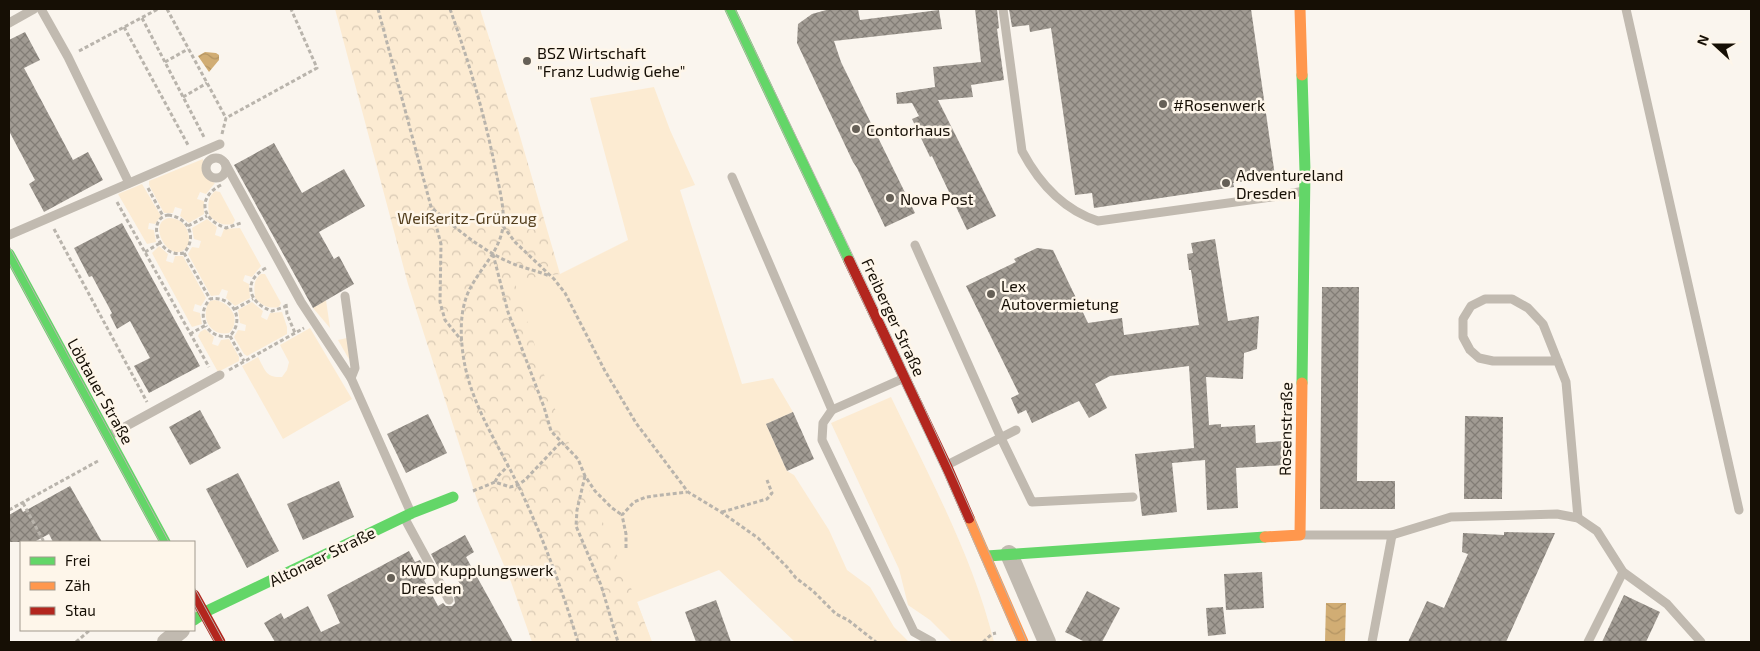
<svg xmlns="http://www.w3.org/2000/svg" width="1760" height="651" font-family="'Exo 2',sans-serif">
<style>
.green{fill:#fcebd2}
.forest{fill:url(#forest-crowns)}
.water{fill:url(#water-waves)}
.building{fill:url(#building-cross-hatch)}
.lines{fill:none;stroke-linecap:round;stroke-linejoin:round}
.path{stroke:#b9b4ac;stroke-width:3;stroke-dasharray:4 2.5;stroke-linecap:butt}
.lane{stroke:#c1bab0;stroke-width:9}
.street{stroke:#c1bab0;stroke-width:18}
.fast{stroke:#63d668;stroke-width:11}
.slow{stroke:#ff974d;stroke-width:11}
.jam{stroke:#b3261e;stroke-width:11}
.tram{stroke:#bab4ad;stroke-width:1}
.poi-dot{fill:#666057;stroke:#fef6ea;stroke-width:2}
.labels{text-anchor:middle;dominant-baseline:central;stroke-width:5;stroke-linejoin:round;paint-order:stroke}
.poi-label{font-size:16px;fill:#160f05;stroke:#fef6ea;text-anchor:start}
.park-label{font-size:16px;fill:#533e1d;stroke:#fef6ea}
.street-label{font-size:16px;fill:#160f05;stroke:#fef6ea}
</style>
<defs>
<pattern id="forest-crowns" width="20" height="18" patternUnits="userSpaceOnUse" patternTransform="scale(1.25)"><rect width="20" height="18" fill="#fcebd2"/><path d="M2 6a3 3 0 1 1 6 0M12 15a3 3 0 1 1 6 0" fill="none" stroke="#d7c8b3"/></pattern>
<pattern id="water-waves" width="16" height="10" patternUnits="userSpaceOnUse" patternTransform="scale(1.25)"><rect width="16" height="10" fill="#d1ad74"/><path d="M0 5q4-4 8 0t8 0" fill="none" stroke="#b39463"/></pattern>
<pattern id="building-cross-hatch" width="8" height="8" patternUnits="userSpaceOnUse" patternTransform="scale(1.25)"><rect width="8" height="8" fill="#a19b93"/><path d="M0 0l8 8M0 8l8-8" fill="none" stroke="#827d76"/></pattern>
</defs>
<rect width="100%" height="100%" fill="#faf5ee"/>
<!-- green -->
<g class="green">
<path d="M654,87L670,130L695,185L680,190L742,384L773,378L793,412L766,424L787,471L794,475L829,530L847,570L870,587L894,627L909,642H795L719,570L637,602L652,642L480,308L514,279L560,274L628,240L590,98Z"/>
<path d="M203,159C203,172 201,176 215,183L206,194L200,192L197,199L204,201V214L189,223L180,216L182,209L175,207L173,213H164L149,185V181Z"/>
<path d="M142,184L161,216L155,224L149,223L148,229L154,230L156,242L147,244L118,194Z"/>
<path d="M215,191L220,192L235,220L233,224C223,226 216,223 209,215C208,205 207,198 215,191Z"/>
<path d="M169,218C173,218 177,219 180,221C188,226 193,242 185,249C169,264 146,222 169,218Z"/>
<path d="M207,219L217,227L215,235L221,237L224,229L240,228L261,266L252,277L245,275L243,281L249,284L250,298L235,306L226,298L228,291L222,289L219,295L211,296L188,254L192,247L199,248L201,241L194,239L192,228Z"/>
<path d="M159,246L168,254L166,261L173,263L175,256H183L206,298L201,306L195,304L193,311L200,313L202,324L192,327L152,253Z"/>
<path d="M261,274H265L281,303L279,307C269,309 262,306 255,298C254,288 253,280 261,274Z"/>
<path d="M214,300C231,302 242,320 229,333C210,337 199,316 210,301Z"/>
<path d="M326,300L330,328L313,308Z"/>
<path d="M252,302L263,311L261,317L267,320L270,313L282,312L287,327V334L247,356L244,354L234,337L238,330L245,331L246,325L240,323L238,310Z"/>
<path d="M310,328L352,399L283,439L242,366L258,357C265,370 266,378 282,377L287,370L289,362L280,345Z"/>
<path d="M205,329L214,337L212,344L218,346L221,340L229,339L239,357V361L218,372L198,336L200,332Z"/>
<path d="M347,338L350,361L338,340Z"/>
<path d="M891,397C929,476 973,557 994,642H952L930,620L908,605L899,569L831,423Z"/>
</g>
<!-- forest -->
<path class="forest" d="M335,9H480L519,133L560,274L514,280L557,415L637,602L652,642H532L511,582L479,506L408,284Z"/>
<!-- water -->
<g class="water">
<path d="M205,52L216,53L219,55V60L209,72L198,56Z"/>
<path d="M1326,603H1346L1345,642H1325Z"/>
</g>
<!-- building -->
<g class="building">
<path d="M830,9H858L860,20L939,10L942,29L834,41L841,62L915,213L885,227L857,168L853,162L797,43L798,24L812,14Z"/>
<path d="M975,9H997L999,28L997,29L1004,80L971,85L973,97L938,100L996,216L967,230L932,156L930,157L912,119L919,116L912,103L897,104L896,93L935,87L933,67L981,62Z"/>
<path d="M1009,9H1251L1275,176L1233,183L1234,187L1094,208L1092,193L1075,195L1051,28L1030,32L1029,25L1012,27Z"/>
<path d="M25,32L40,60L24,68L73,160L88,152L103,180L44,212L29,184L35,180L9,131V40Z"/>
<path d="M274,143L302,193L344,169L365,206L319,232L334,259L339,256L354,284L313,308L234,165Z"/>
<path d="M122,223L200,366L149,393L134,366L150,358L130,321L117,329L110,315L112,313L92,276L89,277L74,248Z"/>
<path d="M1215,239L1228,321L1259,316L1257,349L1244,353L1243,379L1206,377L1209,425L1221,424V427L1255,425L1256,443L1283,441L1284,465L1236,468L1238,508L1207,510L1205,460L1172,463L1177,512L1142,516L1135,454L1194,448L1189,366L1110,376L1095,384L1107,408L1089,418L1079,401L1032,423L1026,410L1018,414L1011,398L1019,394L966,286L1016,262L1014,259L1037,248L1053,250L1088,323L1122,318L1124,335L1199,325L1191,270H1189L1187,254L1193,253L1191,243Z"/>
<path d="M1322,287H1359L1357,481H1395V509H1320Z"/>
<path d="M200,410L221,448L190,465L169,427Z"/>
<path d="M793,412L814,459L787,471L766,424Z"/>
<path d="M428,414L447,453L406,473L387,434Z"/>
<path d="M1465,416L1503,417L1502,499H1464Z"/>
<path d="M238,473L279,551L247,568L206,489Z"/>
<path d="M339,481L354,517L303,540L287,504Z"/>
<path d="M70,486L102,542H53L49,534L34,542H9V515L21,508L23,512Z"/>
<path d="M1504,532L1555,533L1506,642H1408L1427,601L1444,608L1468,554L1462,552L1463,533L1504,535Z"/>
<path d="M465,535L474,552L466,557L513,642H275L264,623L281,613L284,619L308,606L321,632L340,623L327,595L409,551L415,562L420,560L429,577L424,580L438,606L443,603L446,606H452L455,603L454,597L464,591L450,566L440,571L431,554Z"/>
<path d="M1262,572L1264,608L1226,610L1224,574Z"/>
<path d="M1087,591L1120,608L1102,642H1085L1065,632Z"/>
<path d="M1624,595L1660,612L1646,642H1602Z"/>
<path d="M716,600L731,642H696L685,612Z"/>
<path d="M1223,607L1226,634L1208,636L1206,608Z"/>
</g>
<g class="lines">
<!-- path -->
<g class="path">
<path d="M167,9L226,118"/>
<path d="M378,9L441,244L440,302L445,320L462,341"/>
<path d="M450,9C469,62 485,116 496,172C500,191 506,214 502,232C497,253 482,267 472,285C458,308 460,340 465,366C474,409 500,448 519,487C543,537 562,589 578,642"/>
<path d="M142,18L205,139"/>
<path d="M124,27L188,145"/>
<path d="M79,51L158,9"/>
<path d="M165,62L188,49"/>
<path d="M183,97L207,83"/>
<path d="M222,134L226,118L317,68L291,9"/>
<path d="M221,185C196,198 202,220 226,228L241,223"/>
<path d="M148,188L163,216"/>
<path d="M117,202L209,367"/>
<path d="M433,209C457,229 480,249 509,262C522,268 536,270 549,276"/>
<path d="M168,215C188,217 198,237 184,253C158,259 146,219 168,215Z"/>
<path d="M188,226L207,216"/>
<path d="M503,226L515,242L554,279L565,293L605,371L636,423L688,492L721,512L758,538L787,567L796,578L813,591L836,614L848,620L876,642"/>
<path d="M54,229L147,402"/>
<path d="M145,252L160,243"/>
<path d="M184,253L210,299"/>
<path d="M493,254L508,312L544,407L551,431L578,459L585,476L595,491L612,508L622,515"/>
<path d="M266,268C242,281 248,303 272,311L287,306"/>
<path d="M286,304L287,314L295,333"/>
<path d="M235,309L253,299"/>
<path d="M190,334L206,325C201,316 203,307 210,299C232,295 246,319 230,336C220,338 211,334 206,326"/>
<path d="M230,336L244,361"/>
<path d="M229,370L304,328"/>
<path d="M585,476L577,510L576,526L601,585L618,642"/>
<path d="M495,482L498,476L508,466"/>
<path d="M473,491L495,482L510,487L518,485L525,480L561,442"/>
<path d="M23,503L44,542"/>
<path d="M9,510L98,461"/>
<path d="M722,512L767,499L772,493L767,480"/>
<path d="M626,548V534L622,515L634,502L646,497L687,492"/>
<path d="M76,642L90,630"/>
<path d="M983,642L992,634L996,633"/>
</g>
<!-- lane -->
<g class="lane">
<path d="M41,9L68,57L129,183"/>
<path d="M1003,9L1022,151C1039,183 1064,210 1098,221L1272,197L1304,191"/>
<path d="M1626,9L1739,510"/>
<path d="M9,23L34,9"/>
<circle cx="216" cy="168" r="10"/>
<path d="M225,163L301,302L351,378L411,513"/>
<path d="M732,177L832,410"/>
<path d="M9,235L220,144"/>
<path d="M915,245L1001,438L1032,502L1133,497"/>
<path d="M345,296L355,368L351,378"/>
<path d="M1558,361H1493L1479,358L1470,350L1463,337V319L1471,306L1485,299H1512L1528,308L1543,324L1566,382L1578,518"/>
<path d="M902,379L832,410L823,423L822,440L914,632L932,642"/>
<path d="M110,435L220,375"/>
<path d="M947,465L1016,430"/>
<path d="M405,519L449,600"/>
<path d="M1301,535H1392L1451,517L1557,514L1578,518L1597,531L1623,572L1667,604L1701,642"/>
<path d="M1372,642L1392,535"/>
<path d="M1588,642L1623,572"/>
</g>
<!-- street -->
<g class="street">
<path d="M1009,554L1047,642"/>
<path d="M166,642L181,630"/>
</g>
<!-- fast -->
<g class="fast">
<path d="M730,9L849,261"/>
<path d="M1302,75L1305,171L1302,383"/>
<path d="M9,254L165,542"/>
<path d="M987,556L1265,537"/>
<path d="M194,620L207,611L412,513L453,497"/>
</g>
<!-- slow -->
<g class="slow">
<path d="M1300,9L1302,75"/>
<path d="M969,518L1023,642"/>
<path d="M1265,537L1300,535L1302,383"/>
</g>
<!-- jam -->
<g class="jam">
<path d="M849,261L946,465L969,518"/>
<path d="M194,595L220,642"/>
</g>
<!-- tram -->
<g class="tram">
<path d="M725,9L945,476L1018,642"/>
<path d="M735,9C835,219 938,427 1027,642"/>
<path d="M9,246L169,542"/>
<path d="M9,263L160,542"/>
<path d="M194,587L224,642"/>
<path d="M194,604L215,642"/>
</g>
</g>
<!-- markers -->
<g class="poi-dot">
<circle cx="527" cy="61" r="5"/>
<circle cx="1163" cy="104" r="5"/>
<circle cx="856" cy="129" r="5"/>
<circle cx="1226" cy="183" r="5"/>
<circle cx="890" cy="198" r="5"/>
<circle cx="991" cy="294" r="5"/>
<circle cx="391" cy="578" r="5"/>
</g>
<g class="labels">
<!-- poi labels -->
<g class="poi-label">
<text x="537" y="52">BSZ Wirtschaft<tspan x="537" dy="18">"Franz Ludwig Gehe"</tspan></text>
<text x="1173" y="104">#Rosenwerk</text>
<text x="866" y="129">Contorhaus</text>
<text x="1236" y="174">Adventureland<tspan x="1236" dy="18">Dresden</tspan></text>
<text x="900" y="198">Nova Post</text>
<text x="1001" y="285">Lex<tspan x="1001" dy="18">Autovermietung</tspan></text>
<text x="401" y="569">KWD Kupplungswerk<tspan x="401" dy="18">Dresden</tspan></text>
</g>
<!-- park labels -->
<g class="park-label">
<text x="467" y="217">Weißeritz-Grünzug</text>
</g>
<!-- street labels -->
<g class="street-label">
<text transform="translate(894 317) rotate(65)">Freiberger Straße</text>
<text transform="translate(101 391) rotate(61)">Löbtauer Straße</text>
<text transform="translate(1285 429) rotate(-89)">Rosenstraße</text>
<text transform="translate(322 556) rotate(-26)">Altonaer Straße</text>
</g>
</g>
<!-- border -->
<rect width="1760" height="651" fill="none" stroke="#160f05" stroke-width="20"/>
<!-- legend -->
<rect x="20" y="541" width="175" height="90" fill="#fef6ea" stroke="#a19a8e"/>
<rect x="30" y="557" width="25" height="8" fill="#63d668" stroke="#a19a8e"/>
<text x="65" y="566" font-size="15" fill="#160f05">Frei</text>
<rect x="30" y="582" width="25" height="8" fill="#ff974d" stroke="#a19a8e"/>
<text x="65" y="591" font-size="15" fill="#160f05">Zäh</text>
<rect x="30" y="607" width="25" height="8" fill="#b3261e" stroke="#a19a8e"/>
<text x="65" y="616" font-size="15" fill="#160f05">Stau</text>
<!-- north arrow -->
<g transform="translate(1715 45) rotate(291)" stroke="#fef6ea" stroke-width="4" paint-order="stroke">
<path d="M0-4L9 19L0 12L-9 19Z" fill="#160f05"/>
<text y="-8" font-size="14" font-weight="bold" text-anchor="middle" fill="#160f05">N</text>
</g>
</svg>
